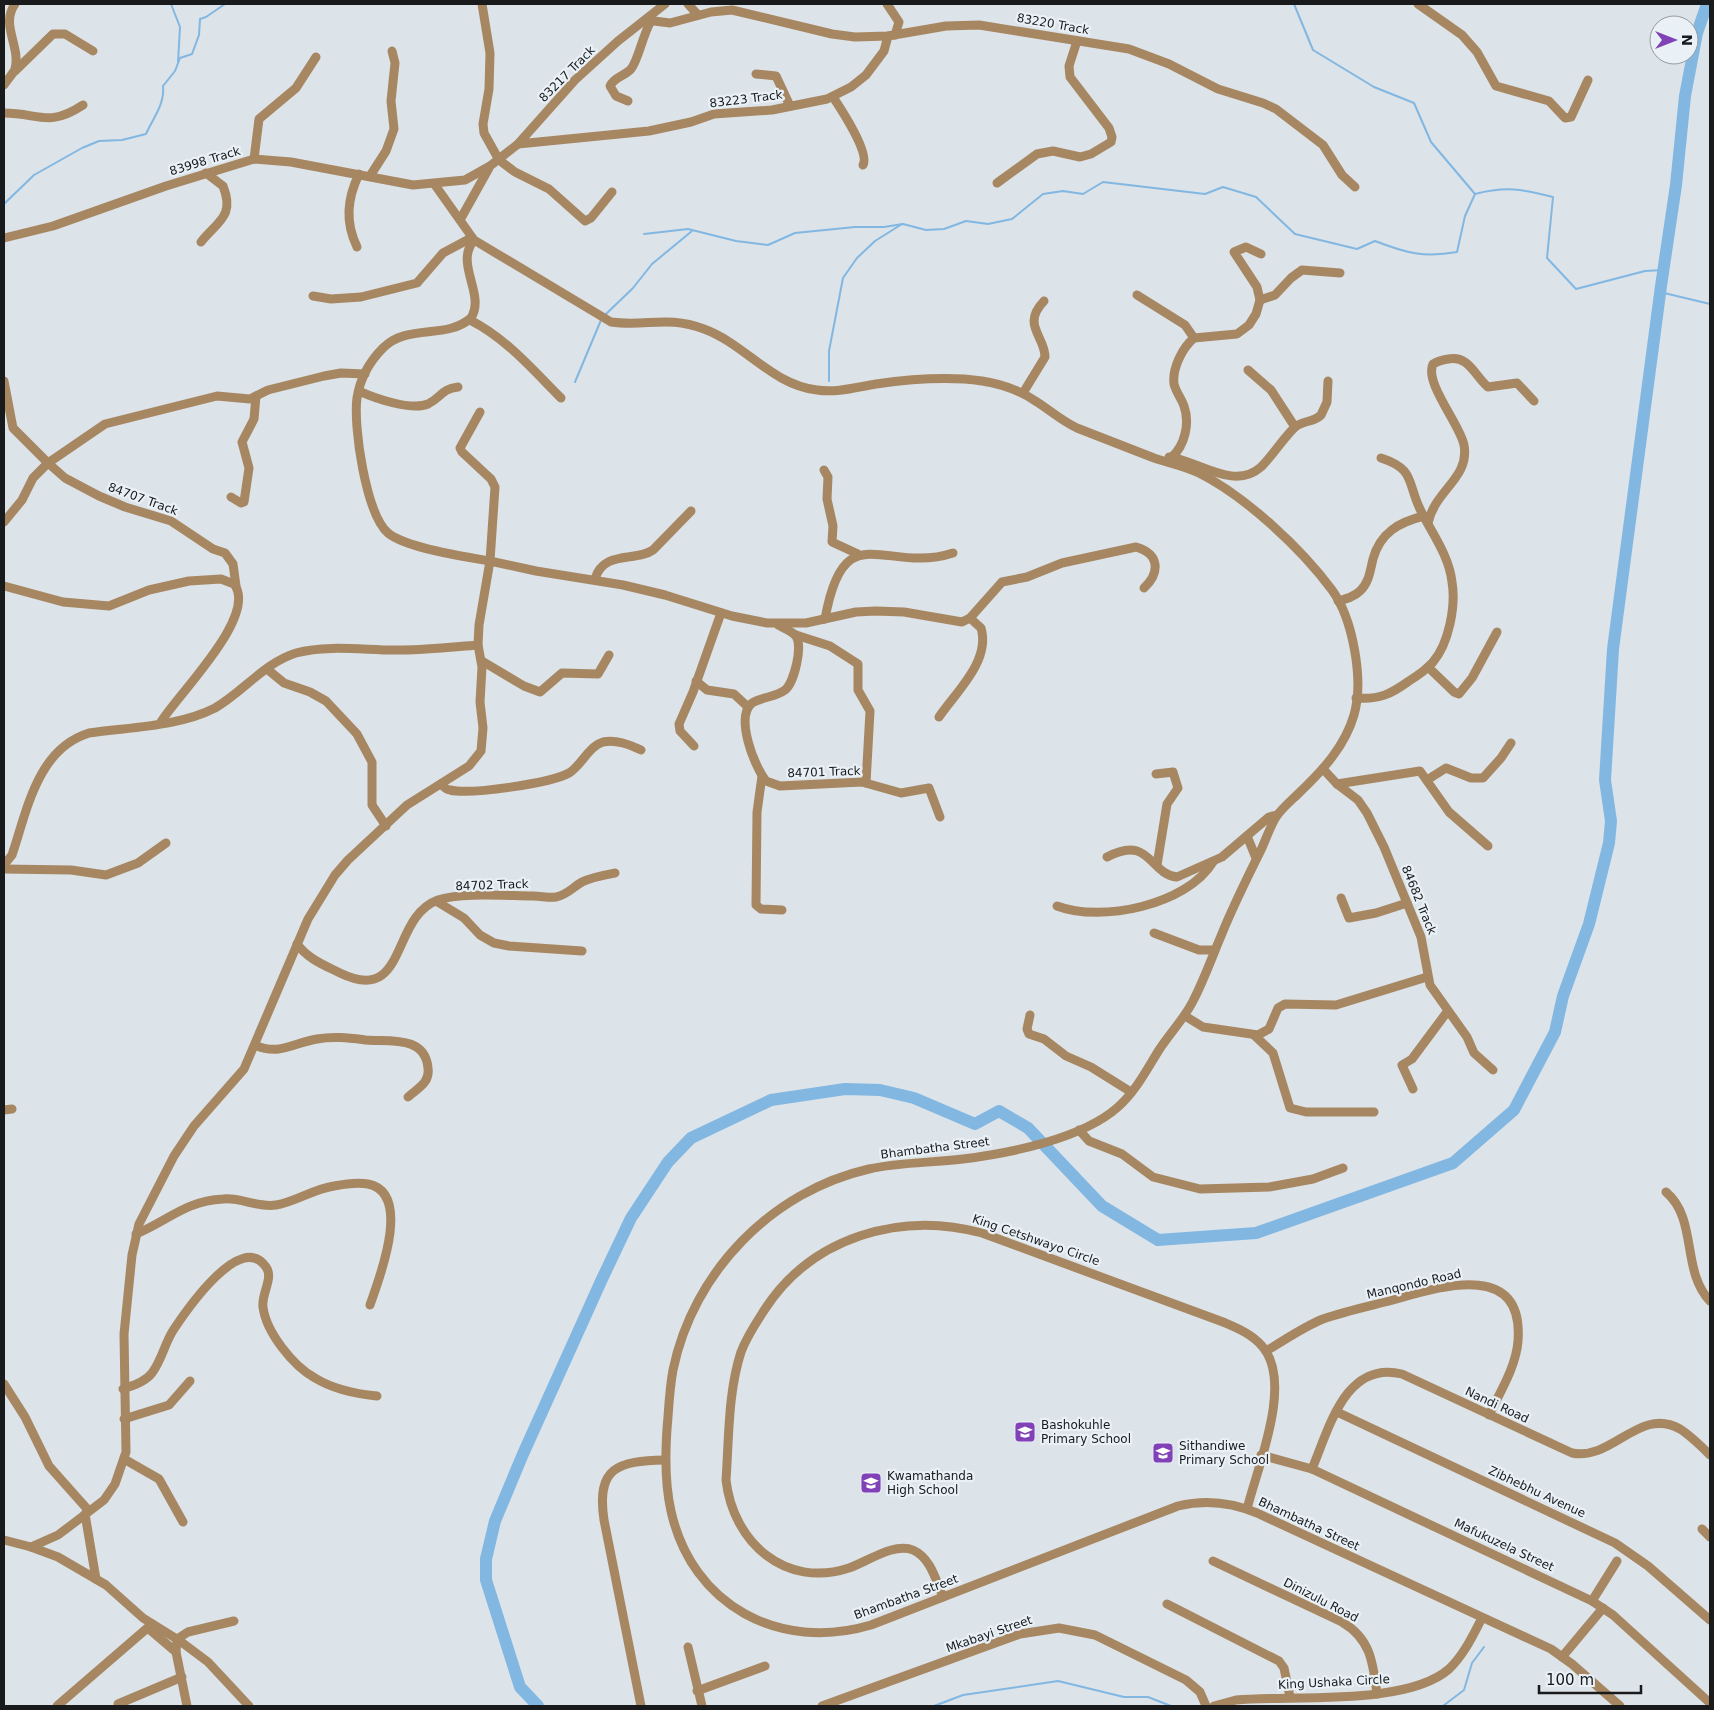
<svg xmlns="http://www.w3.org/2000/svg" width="1714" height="1710" font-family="'DejaVu Sans',sans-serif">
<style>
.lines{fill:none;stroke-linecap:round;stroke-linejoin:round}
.stream{stroke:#82b7e2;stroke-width:2}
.river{stroke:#82b7e2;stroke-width:12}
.minor{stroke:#a78762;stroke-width:9}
.labels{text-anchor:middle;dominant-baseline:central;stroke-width:4.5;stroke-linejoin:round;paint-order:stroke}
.street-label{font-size:12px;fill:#181a1c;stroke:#e9f1f6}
.poi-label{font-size:12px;fill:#181a1c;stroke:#e9f1f6;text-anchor:start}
</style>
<rect width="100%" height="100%" fill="#dce3e9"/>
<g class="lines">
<!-- stream -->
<g class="stream">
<path d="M171,4L180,27L178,62"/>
<path d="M1294,4L1313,50L1374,87L1414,103L1431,142L1475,194"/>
<path d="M4,204L34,175L82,148L99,141L122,140L146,134C153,118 165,104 163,86L175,71L180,58L192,54L199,35L200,19L206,17L225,4"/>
<path d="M644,234L688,229L736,241L768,245L795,233L855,227H884L903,224L926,230L944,229L966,221L988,224L1012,219L1043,194L1063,191L1083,194L1103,182L1205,194L1223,187L1256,197L1295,234L1357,249L1375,241C1406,253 1424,258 1457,252L1465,216L1475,194C1506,186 1522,189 1553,197L1547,258L1576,289L1645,271L1663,270"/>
<path d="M1660,292L1710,304"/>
<path d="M606,314L633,288L652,264L692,231"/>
<path d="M829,381V351L843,278L857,258L875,241L902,224"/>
<path d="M575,382L601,320"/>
<path d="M934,1706L963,1695L1058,1681L1124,1697H1148L1171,1706"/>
<path d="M1443,1706L1464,1690L1472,1663L1484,1647"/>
</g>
<!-- river -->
<path class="river" d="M538,1706L520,1687L486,1580V1559L495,1521L523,1454L602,1279L631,1218L668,1162L691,1138L771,1100L845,1089L880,1090L914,1098L975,1124L999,1111L1028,1128L1102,1206L1158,1240L1256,1233L1453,1163L1514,1110L1555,1032L1563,996L1589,924L1609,843L1611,821L1605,780L1613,649L1661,286L1676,185L1685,96L1697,33L1707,4"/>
<!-- minor -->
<g class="minor">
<path d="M482,4L490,53L489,89L483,124L484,133L499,160L515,172L549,189L585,221L591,218L612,192"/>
<path d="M688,4L698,15"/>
<path d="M887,4L899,22L895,35"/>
<path d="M1418,4L1462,35L1477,52L1496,86L1549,101L1565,118L1571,117L1588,80"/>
<path d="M646,20L670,23L711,12L732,10L832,34L855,37L888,36L946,26L979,25L1129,49L1169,64L1218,89L1263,103L1276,109L1323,145L1342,175L1355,187"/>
<path d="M15,71L53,34H65L93,51"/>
<path d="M756,74L776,76L790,106"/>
<path d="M4,85C7,80 13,74 15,69C21,46 0,25 15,4"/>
<path d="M833,97C841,109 870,153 863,165"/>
<path d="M628,101L616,96L610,86C614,77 625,76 631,69C638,61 643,34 651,21"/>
<path d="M4,113C39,113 48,128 83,105"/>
<path d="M518,144L649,131L691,122L714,114L772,110L827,99L851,87L866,75L884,51L888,36"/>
<path d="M254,159L259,119L296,88L316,57"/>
<path d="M370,176L386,151L394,129L391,101L395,63L392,51"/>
<path d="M997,183L1037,154L1053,151L1080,157L1091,154L1111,142L1112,137L1109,128L1070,77L1069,66L1077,41"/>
<path d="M435,185L474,240L611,322C646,327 667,315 704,329C745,344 772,385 817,390C837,393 857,387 876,384C911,379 947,376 982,381C1002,384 1021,391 1037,402C1051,411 1062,421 1077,428C1102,438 1128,448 1154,458C1169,463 1185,466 1199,473C1245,496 1301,548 1332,590C1353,619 1364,680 1354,715C1345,746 1323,770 1300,792C1292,800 1282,808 1276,817C1270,827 1266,839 1261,850C1247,878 1233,906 1221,936C1212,957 1204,980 1193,1001C1184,1019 1170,1033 1159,1050C1147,1069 1136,1091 1118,1107C1082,1139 1010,1153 963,1159C931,1163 900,1162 869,1169C772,1191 693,1272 673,1370C670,1386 669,1402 668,1417C665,1449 664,1480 671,1511C692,1606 780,1652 871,1625L1178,1506C1206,1499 1231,1502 1257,1513L1551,1649L1572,1664L1620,1706"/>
<path d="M460,220L489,168"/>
<path d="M4,238L53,226L166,186L254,159L291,162L413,185L465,180L490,166L518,144L575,80L618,41L665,4"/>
<path d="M201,242C218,221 235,216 223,186L206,173"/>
<path d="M357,247C345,222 347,199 359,174"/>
<path d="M1137,295L1185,325L1194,338"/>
<path d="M313,296L331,299L361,297L417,283L443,253L471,238"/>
<path d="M1260,300L1275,295L1291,278L1302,270L1340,273"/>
<path d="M470,320C507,339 532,369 561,398"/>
<path d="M1248,370L1271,390L1295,427"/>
<path d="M4,381L13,428L48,463L105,424L217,396L250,399L268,390L324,376L341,373L365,374"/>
<path d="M359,391C374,398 411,411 428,404C441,398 441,389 458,387"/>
<path d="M1023,393L1045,357C1045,336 1021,325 1044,301"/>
<path d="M480,412L460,448L462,452L491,479L495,487L490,561L536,571L623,585L665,595L732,616L767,623H806L856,612L876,611L904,612L962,622L970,618L1002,582L1027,577L1062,563L1136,547C1160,554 1160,573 1144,588"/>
<path d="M1169,457C1199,461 1234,491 1261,467C1273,455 1282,440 1294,428C1302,420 1313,423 1321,415L1327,402L1328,381"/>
<path d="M1172,457C1185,445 1190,423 1184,406C1181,398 1176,392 1174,384C1172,369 1182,348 1194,338L1237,334L1249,325L1256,314L1260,300L1257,287L1234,252L1246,247L1261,254"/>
<path d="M824,470L828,477L827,499L833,526L832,542L858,554"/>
<path d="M231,497L241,503L244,502L249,468L242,442L254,419L256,396"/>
<path d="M4,522L22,500L33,478L48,463L65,478L99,496L125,507L171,521L213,549L225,553L233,564L236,586"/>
<path d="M1428,523C1435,490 1470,478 1464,445C1460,424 1424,383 1433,364C1438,361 1442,360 1448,359C1469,355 1474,375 1488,387L1517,383L1534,401"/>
<path d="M595,579C603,550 636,562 653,550L691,511"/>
<path d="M4,586L63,602L109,606L149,590L189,581L221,579L234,584C259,616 176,696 161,722"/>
<path d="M1338,601C1346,599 1354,597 1360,591C1369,583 1370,571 1373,559C1380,533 1399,522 1424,516"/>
<path d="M825,619C844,512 885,575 953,553"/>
<path d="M778,625C783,628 791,631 795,635C804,644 794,683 785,690C776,697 762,697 752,703C735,717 754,766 766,781L780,786L862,782L901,793L929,788L940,817"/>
<path d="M796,635L830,646L858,664V690L870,711L866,783"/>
<path d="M482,661L524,686L540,692L562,673L598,674L609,655"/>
<path d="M1428,667L1454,692L1459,694L1472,678L1497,632"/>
<path d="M267,669L284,683L310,692L326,701L357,734L372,762V805L386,826"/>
<path d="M696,681L707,690L734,694L748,707"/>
<path d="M1356,698C1379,700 1391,694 1409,681C1417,676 1426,670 1433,662C1449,643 1456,606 1452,582C1449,555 1431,532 1420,509C1407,482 1415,469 1381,458"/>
<path d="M939,717C955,693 991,661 981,628L970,618"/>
<path d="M694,746L680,731L679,724L693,692L721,613"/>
<path d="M1324,770L1337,784L1358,800L1367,813L1384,847L1421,937L1430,985L1467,1037L1474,1053L1493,1070"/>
<path d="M1156,774L1173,772L1178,788L1167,804L1157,865"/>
<path d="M762,776L757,812L756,905L761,909L782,910"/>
<path d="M1427,780L1446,768L1471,778H1483L1501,758L1511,743"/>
<path d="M441,784C444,787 446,790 450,790C471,795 551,783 569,773C581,766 589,746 603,742C616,739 630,745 641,750"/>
<path d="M1337,784L1420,771L1449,812L1488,846"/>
<path d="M1247,836L1256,858"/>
<path d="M1107,857C1150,834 1149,874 1177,877L1222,857L1269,817L1277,815"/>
<path d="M4,865L12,855C27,811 37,749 89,733C129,727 178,727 215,708C243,692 264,663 296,653C331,644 368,651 402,650C428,650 453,647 478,645L479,625L490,561C465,557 406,548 388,533C366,514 353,426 357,398C360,379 370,361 383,348C408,323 446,340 471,318C486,294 454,264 474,240"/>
<path d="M4,869L71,870L106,875L138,863L166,843"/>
<path d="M1341,898L1349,918L1376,913L1407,903"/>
<path d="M436,901L464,918L480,935L494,943L509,946L582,951"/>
<path d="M1057,906C1101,923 1187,905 1213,862"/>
<path d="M1154,933L1199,950H1215"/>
<path d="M297,944C308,959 324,965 340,973C408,1006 390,917 438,900C460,892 509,896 533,896C541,896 549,898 556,897C567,895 573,887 582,882C592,877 604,875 615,873"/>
<path d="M1030,1015L1027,1029L1029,1034L1044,1039L1066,1056L1091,1067L1131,1092"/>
<path d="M1185,1016L1203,1027L1258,1035L1269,1029L1278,1008L1285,1004L1336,1005L1427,977"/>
<path d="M1254,1035L1273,1053L1290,1108L1306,1112H1374"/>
<path d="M255,1045C279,1056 293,1043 317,1039C334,1036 349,1038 366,1040C389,1042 425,1035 428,1068C430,1083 418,1088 408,1097"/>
<path d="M1413,1089L1402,1065L1412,1059L1447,1012"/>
<path d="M4,1110L12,1109"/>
<path d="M1079,1130L1089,1141L1122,1154L1153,1177L1200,1189L1269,1187L1313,1179L1343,1168"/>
<path d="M1666,1192C1698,1219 1681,1271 1710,1301"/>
<path d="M136,1234C168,1221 185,1201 223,1199C241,1197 257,1208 276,1205C296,1202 313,1189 334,1186C344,1184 358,1182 368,1184C413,1193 379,1279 370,1305"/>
<path d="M1266,1351C1285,1340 1303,1327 1323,1319C1346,1311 1370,1306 1393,1300C1439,1287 1524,1259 1518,1341C1516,1367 1500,1392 1489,1415"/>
<path d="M4,1384L25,1417L49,1466L89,1511"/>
<path d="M123,1389C134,1385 145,1382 152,1373C162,1360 165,1342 174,1329C186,1311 241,1230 266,1267C274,1278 261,1294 263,1307C266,1332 293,1366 315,1378C333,1389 356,1394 377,1396"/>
<path d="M1337,1412L1615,1543L1648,1566L1710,1620"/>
<path d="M124,1419L169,1405L190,1381"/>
<path d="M1261,1455L1312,1469L1592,1601L1613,1615L1710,1703"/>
<path d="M124,1459L159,1479L183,1522"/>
<path d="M1312,1469C1329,1429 1345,1360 1402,1374L1572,1453C1613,1461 1639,1406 1680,1429C1691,1436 1701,1446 1710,1455"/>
<path d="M85,1514L96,1579"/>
<path d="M1702,1529L1710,1537"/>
<path d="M4,1540L31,1547L58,1557L106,1585L143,1618L180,1641L208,1662L249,1706"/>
<path d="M31,1547L58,1535L70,1526L104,1500L115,1484L126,1452L124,1334L132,1255L139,1224L174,1156L194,1126L244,1069L308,919L335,875L348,860L407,805L469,766L481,751L483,728L480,702L482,667L478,645"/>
<path d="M1213,1561L1342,1622C1371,1639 1373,1663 1377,1694"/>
<path d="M943,1597C936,1581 931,1558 913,1550C894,1542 867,1562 849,1568C785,1589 733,1542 726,1480C729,1438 728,1392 741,1352C747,1336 756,1323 765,1309C812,1237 900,1211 982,1233L1223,1322C1237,1328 1252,1334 1262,1346C1294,1382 1257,1468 1247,1509"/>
<path d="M1592,1601L1617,1561"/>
<path d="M1167,1604L1279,1661L1284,1668L1290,1697"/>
<path d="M149,1629L176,1652"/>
<path d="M688,1647L702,1706"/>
<path d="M1562,1657L1603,1608"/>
<path d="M697,1691L765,1666"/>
<path d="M118,1704L182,1677"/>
<path d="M57,1706L152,1624"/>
<path d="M187,1706L176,1652L177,1639L188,1632L234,1621"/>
<path d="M641,1706L604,1520C596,1467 618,1461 665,1460"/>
<path d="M822,1706L1020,1634L1059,1628L1095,1635L1186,1680L1200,1692L1206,1706"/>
<path d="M1214,1706L1236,1700C1293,1695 1407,1706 1449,1669C1464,1655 1473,1635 1482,1618"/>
</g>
</g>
<!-- icons -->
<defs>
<g id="school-square" transform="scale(1.125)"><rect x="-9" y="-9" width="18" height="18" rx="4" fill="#8142b7" stroke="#e9f1f6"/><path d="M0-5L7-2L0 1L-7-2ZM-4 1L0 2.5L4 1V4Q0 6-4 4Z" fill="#fff"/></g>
</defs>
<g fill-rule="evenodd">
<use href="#school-square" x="1025" y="1432"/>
<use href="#school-square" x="1163" y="1453"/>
<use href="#school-square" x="871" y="1483"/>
</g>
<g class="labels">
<!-- street labels -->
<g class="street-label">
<text transform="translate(1053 24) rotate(10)">83220 Track</text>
<text transform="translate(567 74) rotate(-45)">83217 Track</text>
<text transform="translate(746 99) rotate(-7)">83223 Track</text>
<text transform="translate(205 161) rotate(-17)">83998 Track</text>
<text transform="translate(143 499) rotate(20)">84707 Track</text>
<text transform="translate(824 772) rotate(-2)">84701 Track</text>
<text transform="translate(492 885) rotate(-2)">84702 Track</text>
<text transform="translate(1419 900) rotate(68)">84682 Track</text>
<text transform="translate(935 1148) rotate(-7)">Bhambatha Street</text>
<text transform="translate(1036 1240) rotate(19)">King Cetshwayo Circle</text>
<text transform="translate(1414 1284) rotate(-13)">Manqondo Road</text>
<text transform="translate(1497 1405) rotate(25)">Nandi Road</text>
<text transform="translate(1537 1492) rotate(25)">Zibhebhu Avenue</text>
<text transform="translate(1309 1524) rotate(25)">Bhambatha Street</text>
<text transform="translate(1504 1545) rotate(25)">Mafukuzela Street</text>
<text transform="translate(906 1597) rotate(-20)">Bhambatha Street</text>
<text transform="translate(1321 1600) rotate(27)">Dinizulu Road</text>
<text transform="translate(989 1634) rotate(-19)">Mkabayi Street</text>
<text transform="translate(1334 1682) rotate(-3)">King Ushaka Circle</text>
</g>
<!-- poi labels -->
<g class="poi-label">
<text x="1041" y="1425">Bashokuhle<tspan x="1041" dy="14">Primary School</tspan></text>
<text x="1179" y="1446">Sithandiwe<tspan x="1179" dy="14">Primary School</tspan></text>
<text x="887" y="1476">Kwamathanda<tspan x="887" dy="14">High School</tspan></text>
</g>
</g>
<!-- border -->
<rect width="1714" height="1710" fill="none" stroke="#181a1c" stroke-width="10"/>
<!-- north arrow -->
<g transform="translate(1674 40) rotate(90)"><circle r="24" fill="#e9f1f6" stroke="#959b9f"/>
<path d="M0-4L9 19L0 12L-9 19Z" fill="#8142b7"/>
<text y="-8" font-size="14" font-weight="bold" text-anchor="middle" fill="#181a1c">N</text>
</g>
<!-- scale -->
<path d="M1539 1685v8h102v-8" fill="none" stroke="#181a1c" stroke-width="2.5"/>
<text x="1546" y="1685" font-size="15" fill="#181a1c" stroke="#e9f1f6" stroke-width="4" paint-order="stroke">100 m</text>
</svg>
